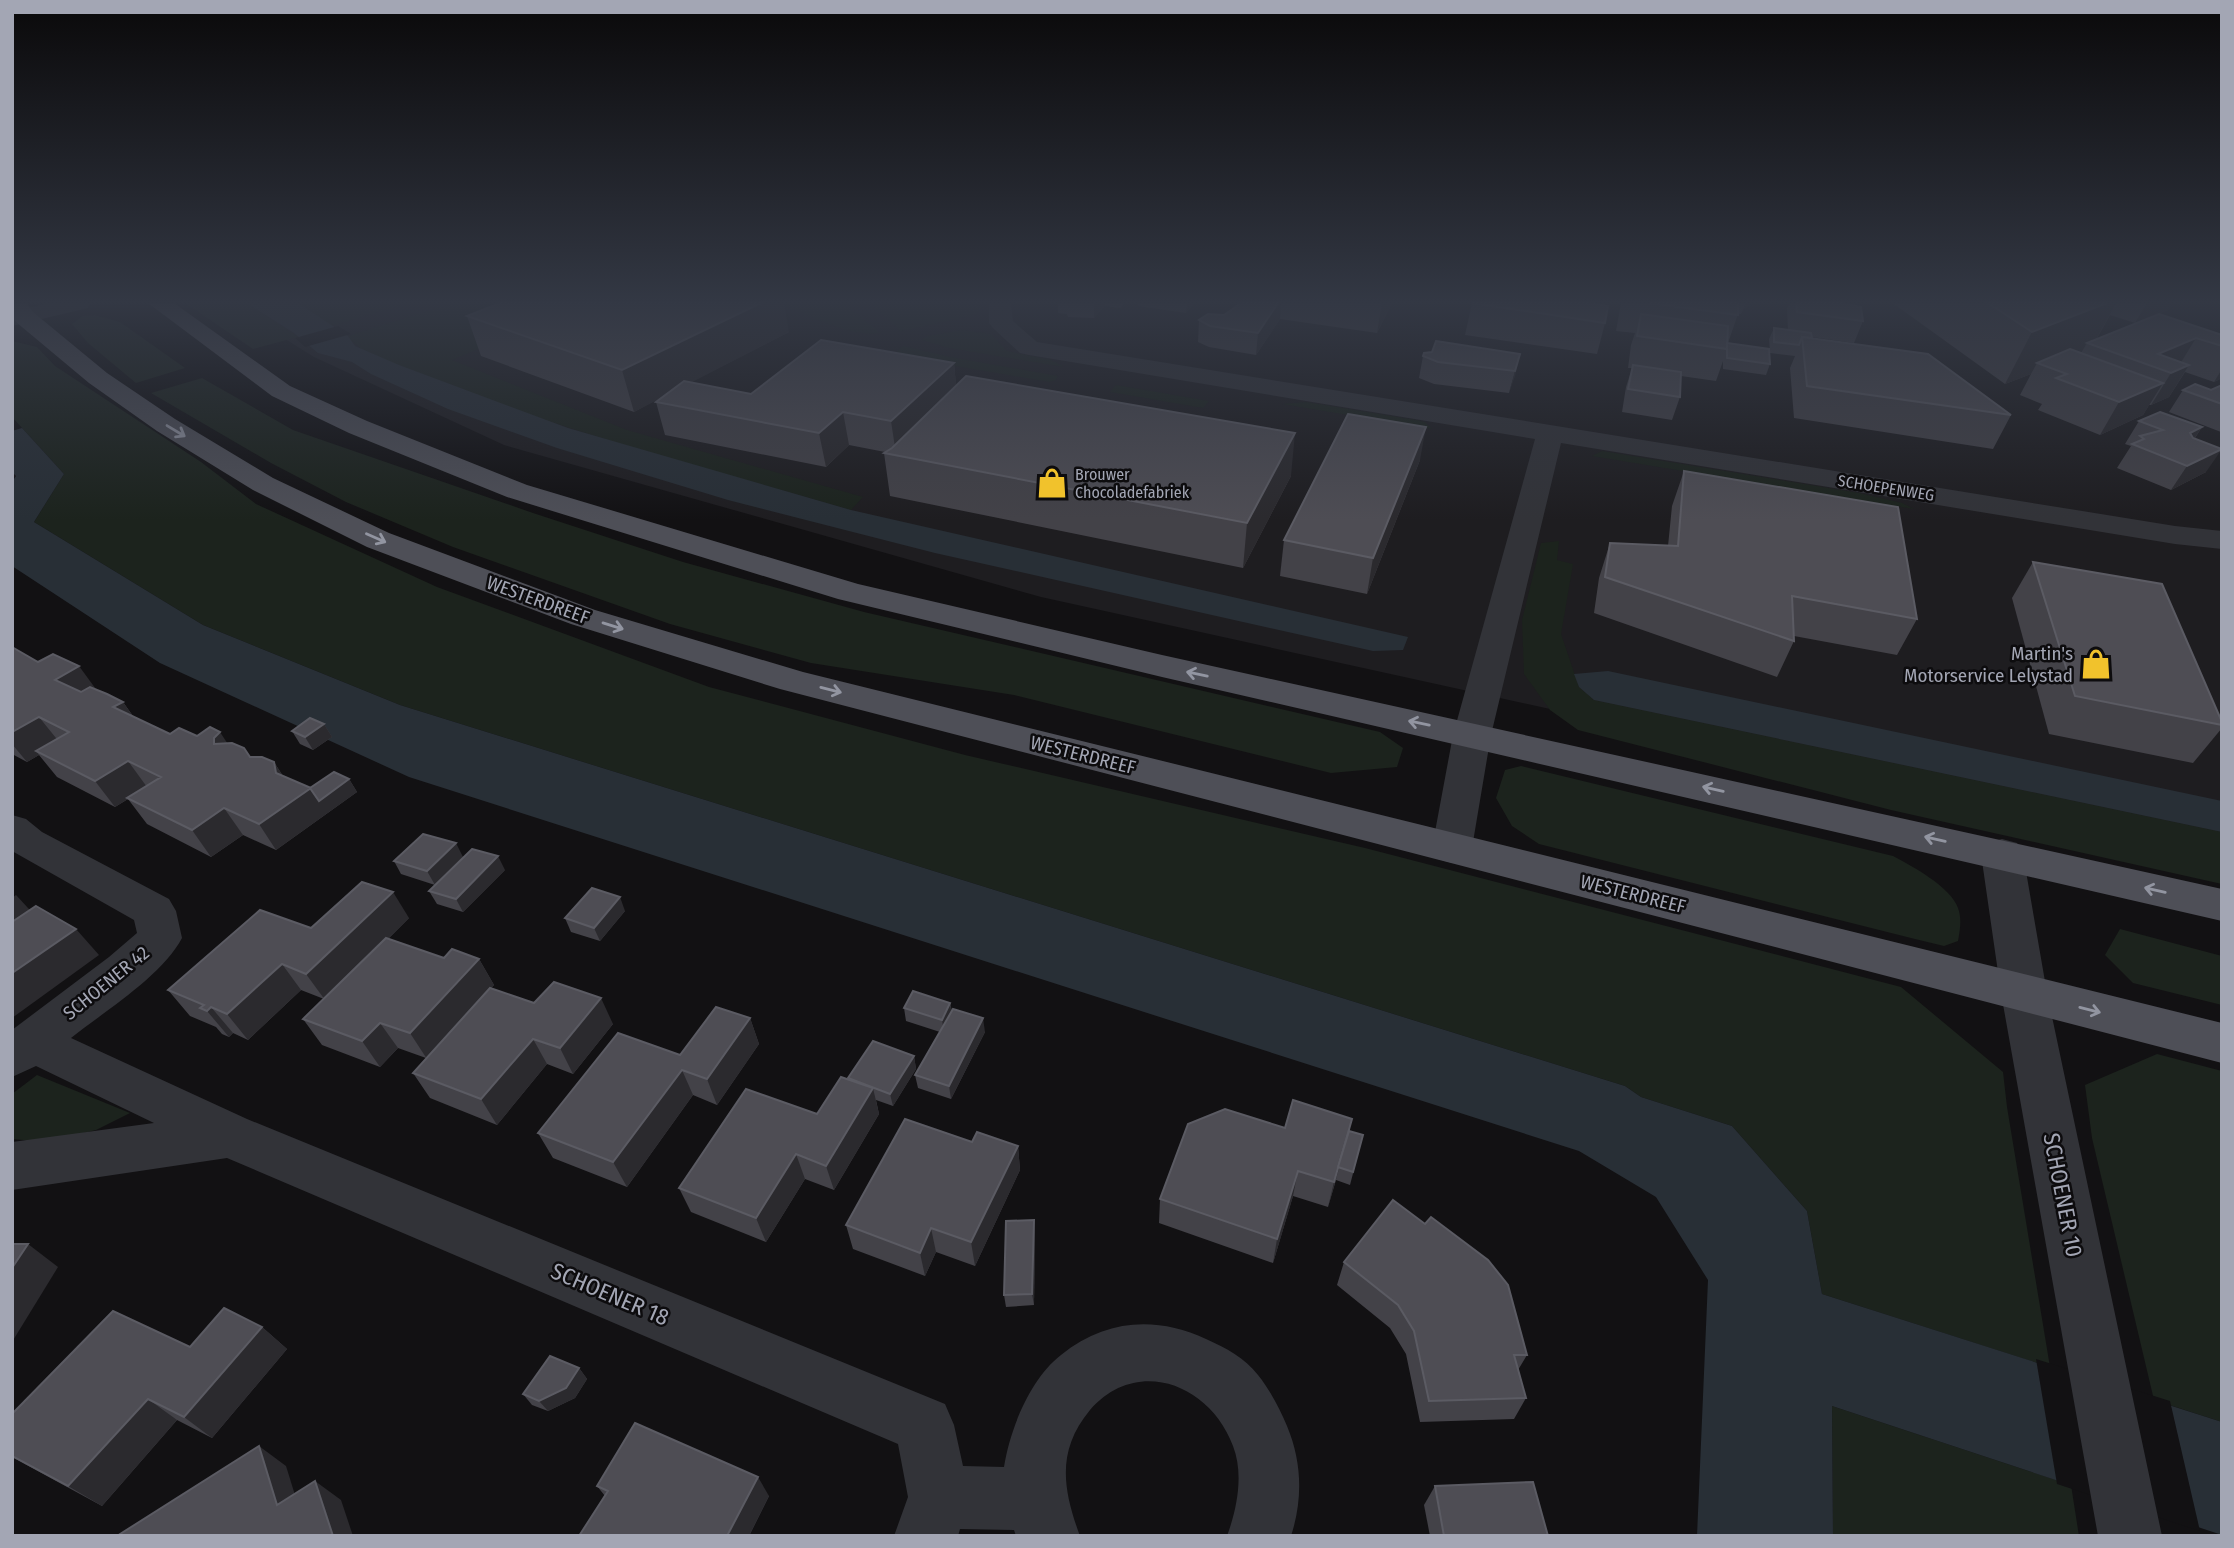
<svg xmlns="http://www.w3.org/2000/svg" width="2234" height="1548" font-family="'Fira Sans Condensed',sans-serif">
<style>
.built{fill:#1e1d20}
.green{fill:#1c231d}
.water{fill:#282f36}
.pier{fill:#121113}
.lines{fill:none;stroke-linecap:round;stroke-linejoin:round}
.minor{fill:#323338;fill-rule:evenodd}
.major{fill:#4e4f57;fill-rule:evenodd}
.wall{fill:#434248}
.shaded-wall{fill:#2b2a2e}
.building{fill:#4e4d54;stroke:#5b5b63;stroke-width:2}
.oneway{stroke:#9295a1}
.labels{text-anchor:middle;dominant-baseline:central;stroke-width:5;stroke-linejoin:round;paint-order:stroke}
.far-poi-label{font-size:16px;fill:#a3a6b4;stroke:#0d0c0e;text-anchor:start}
.far-street-label{font-size:16px;fill:#a3a6b4;stroke:#0d0c0e}
.street-label{font-size:19px;fill:#a3a6b4;stroke:#0d0c0e}
.poi-label{font-size:19px;fill:#a3a6b4;stroke:#0d0c0e;text-anchor:end}
.near-street-label{font-size:23px;fill:#a3a6b4;stroke:#0d0c0e}
</style>
<rect width="100%" height="100%" fill="#121113"/>
<!-- built -->
<path class="built" d="M227,303H2222V857L1041,597L504,445L314,357Z"/>
<!-- green -->
<g class="green">
<path d="M185,303H247L298,337L253,349Z"/>
<path d="M298,303H408L332,326Z"/>
<path d="M454,303H586L452,360L627,430L863,497L851,510C706,468 558,431 418,373C396,364 362,356 348,336Z"/>
<path d="M781,303H843L880,333C851,338 808,315 781,303Z"/>
<path d="M870,303H977L982,307L976,315L901,331Z"/>
<path d="M94,315L120,322L185,368L136,383L88,343L72,324L83,316Z"/>
<path d="M962,330L991,334L1007,351L1051,360L1064,367L949,348L922,340L928,336Z"/>
<path d="M12,341L37,347L55,366L201,462L256,504L437,587L709,687L965,755L1365,848L1901,987L2003,1072L2007,1107L2050,1367L1822,1294L1807,1211L1732,1126L1641,1097L1625,1086L400,705L203,625L34,522L64,474L12,417Z"/>
<path d="M903,346L950,357L1058,376L1056,380L1049,382L892,355Z"/>
<path d="M202,378L293,430L533,513L683,562L864,612L1380,732L1403,748L1397,767L1331,773L1014,695L811,663L670,624L453,547L346,502L271,463L151,393Z"/>
<path d="M1116,385L1209,401L1203,408L1110,392Z"/>
<path d="M1306,402L1416,420L1425,422L1432,429L1282,404Z"/>
<path d="M1602,451L1859,493L1902,503L1914,509L1592,456Z"/>
<path d="M1559,541L1557,560L1573,564L1561,634L1579,687L1594,700L2222,832V884L1891,810L1578,730L1550,710L1524,674L1522,620L1541,543Z"/>
<path d="M1521,766L1893,856C1912,866 1951,887 1958,908C1962,919 1960,930 1958,941L1944,946L1915,939L1539,844L1512,826L1496,798L1505,770Z"/>
<path d="M2120,929L2222,956V1005L2133,983L2105,955Z"/>
<path d="M2157,1054L2222,1071V1422L2154,1400L2092,1138L2085,1085Z"/>
<path d="M37,1075L130,1113L96,1130L45,1142L12,1139V1094Z"/>
<path d="M1832,1406L2071,1485L2079,1536H1833Z"/>
</g>
<!-- water -->
<g class="water">
<path d="M247,303H298L348,336L355,346L399,365L568,428L851,510L1408,637L1403,650L1373,651L935,553L728,500L557,448L448,409L371,374L352,362L318,353L294,333Z"/>
<path d="M22,428L64,474L34,522L203,625L400,705L1625,1086L1641,1097L1732,1126L1807,1211L1822,1294L2222,1422V1535L1832,1406L1833,1536H1697L1708,1280L1656,1197L1579,1151L409,777L160,663L12,566V482L16,476L12,472V431Z"/>
<path d="M1608,671L2222,801V832L1594,700L1579,687L1574,674Z"/>
</g>
<!-- pier -->
<g class="pier">
<path d="M338,326L351,334L305,347L295,338Z"/>
<path d="M2036,1359L2170,1401L2200,1531L2057,1484Z"/>
</g>
<g class="lines">
<!-- minor -->
<g class="minor">
<path d="M49,303H91L88,308L12,326V312Z"/>
<path d="M989,303H1011L1013,321L1037,342L2175,526L2222,531V549L2175,544L1561,443L1491,735L1472,848L1466,859L1452,863L1438,859L1432,848L1453,735L1535,439L1029,355L1020,353L993,328L989,323Z"/>
<path d="M12,815L26,819L42,832L169,899L176,911L182,938C162,976 105,1011 71,1038L247,1119L945,1404L954,1425L963,1466L1004,1467C1010,1429 1030,1379 1061,1355C1106,1319 1156,1316 1206,1339C1226,1348 1245,1358 1258,1375C1270,1390 1280,1409 1287,1426C1302,1462 1303,1499 1291,1536H1227C1237,1509 1244,1474 1233,1446C1210,1384 1137,1356 1090,1410C1056,1451 1063,1490 1080,1536H1016L1014,1530L960,1529L958,1536H894L908,1497L898,1444L227,1158L12,1190V1142L154,1123L36,1066L12,1077V1030L109,957L137,933L134,920L12,851Z"/>
<path d="M2002,839L2017,843L2023,854L2047,993L2162,1536H2098L2001,993L1981,854L1987,843Z"/>
</g>
<!-- major -->
<g class="major">
<path d="M12,303H27L33,312L107,373L175,419L273,478L389,533L595,610L803,672L2222,1023V1063L780,689L571,624L367,547L253,490L157,431L89,383L16,322L12,317Z"/>
<path d="M148,303H174L290,386L367,421L527,485L858,584L1162,655L2222,889V921L1162,677L838,599L507,497L349,433L272,396Z"/>
</g>
</g>
<!-- wall -->
<g class="wall">
<path d="M1058,303H1125L1121,308L1105,306L1094,318L1068,317L1067,314L1058,313Z"/>
<path d="M1138,303H1194L1186,313L1138,306Z"/>
<path d="M1237,303H1392L1377,333L1280,319L1256,355L1209,347L1198,342L1199,320L1224,315L1237,306Z"/>
<path d="M1472,303L1605,323L1597,354L1465,335Z"/>
<path d="M1621,303H1751L1750,306L1744,308L1741,314H1738L1728,343L1770,364L1766,375L1723,369V361L1716,381L1681,376L1680,397L1672,420L1622,412L1626,387L1632,368H1628L1631,345L1635,333L1616,331Z"/>
<path d="M1789,303H1843L1863,321L1854,343L1812,337V338L2011,415L1993,449L1794,418L1790,368L1795,356L1770,353L1769,339L1774,328L1788,330L1787,309Z"/>
<path d="M1894,303H2172L2168,310L2135,323L2110,315L2096,340L2222,335V378L2214,382L2185,372L2169,397L2151,405H2149L2143,415L2100,435L2038,410L2042,404L2020,395L2031,374L2005,384L1894,304Z"/>
<path d="M467,316L789,332L691,382L751,394L954,363L956,386L1291,476L1243,568L890,496L884,453L885,452L849,445L826,467L665,435L656,402L663,396L634,412L481,356Z"/>
<path d="M1520,354L1509,393L1434,384L1419,378L1423,356Z"/>
<path d="M2222,385V432H2221L2169,412L2183,390H2211Z"/>
<path d="M2139,421L2202,427L2195,438L2206,472L2171,490L2117,468L2131,446L2125,444Z"/>
<path d="M1420,460L1367,594L1280,576L1284,540Z"/>
<path d="M1684,471L1917,619L1897,655L1794,636V641L1777,677L1594,613L1599,578L1610,543L1668,546L1672,506Z"/>
<path d="M2033,562L2222,722V728L2193,763L2049,734L2012,598Z"/>
<path d="M12,647L38,662L123,702L133,716L170,734L197,736L228,743L250,757L274,762L283,776L310,788L349,779L357,792L276,850L243,835L211,857L147,824L128,799L115,807L57,777L39,755L27,762L12,754Z"/>
<path d="M324,724L332,737L313,750L300,744L292,731Z"/>
<path d="M463,857L435,885L401,874L394,861Z"/>
<path d="M505,870L463,912L437,904L429,891Z"/>
<path d="M625,911L600,941L571,932L565,918Z"/>
<path d="M409,918L388,939L444,958L479,959L494,985L491,988L534,1003L613,1024L573,1074L547,1064L497,1125L430,1098L413,1073L426,1058L398,1048L380,1067L322,1045L303,1019L324,999L301,990L248,1040L233,1033L229,1037L222,1034L216,1027L190,1016L168,990L311,928Z"/>
<path d="M950,1003L952,1011L985,1032L951,1099L918,1088L915,1075L940,1032L906,1021L904,1008Z"/>
<path d="M750,1018L759,1044L717,1105L693,1095L627,1187L553,1158L538,1133L680,1055Z"/>
<path d="M914,1056L916,1069L893,1106L876,1100L879,1114L834,1190L805,1179L766,1242L691,1212L679,1188L817,1114L849,1080L848,1078Z"/>
<path d="M1285,1128L1363,1135L1350,1185L1336,1180L1328,1207L1293,1196L1273,1263L1159,1223L1160,1199Z"/>
<path d="M972,1142L1018,1146L1020,1170L975,1266L936,1252L925,1276L853,1249L846,1225Z"/>
<path d="M1035,1232L1034,1305L1006,1307L1004,1295Z"/>
<path d="M1344,1262L1527,1355L1518,1370L1526,1398L1514,1419L1420,1422L1406,1354L1390,1328L1337,1285Z"/>
<path d="M262,1327L287,1349L212,1438L177,1420L102,1506L12,1457V1414L190,1347Z"/>
<path d="M579,1368L587,1379L575,1398L548,1411L532,1405L523,1394Z"/>
<path d="M597,1486L769,1496L749,1536H579L605,1496Z"/>
<path d="M1435,1486L1548,1536H1430L1424,1505Z"/>
</g>
<!-- shaded-wall -->
<g class="shaded-wall">
<path d="M761,303H784L789,332L634,412L622,370Z"/>
<path d="M1094,303H1105V306L1094,318Z"/>
<path d="M1187,303H1194L1186,313Z"/>
<path d="M1278,303H1281L1280,319L1256,355L1258,333Z"/>
<path d="M1382,303H1392L1377,333Z"/>
<path d="M1745,303H1751L1750,306L1744,308Z"/>
<path d="M2107,303H2116L2093,345L2087,343L2081,353L2037,363L2031,374L2005,384L2032,332Z"/>
<path d="M2147,303H2172L2168,310L2135,323Z"/>
<path d="M2196,338L2177,369L2158,354Z"/>
<path d="M1520,354L1515,376L1509,393L1515,371Z"/>
<path d="M954,363L957,395L896,454L891,421Z"/>
<path d="M2189,365L2169,397L2151,405L2171,373Z"/>
<path d="M2222,369V378L2214,382Z"/>
<path d="M2163,383L2143,415L2100,435L2119,402Z"/>
<path d="M843,412L849,445L826,467L819,433Z"/>
<path d="M1426,427L1420,460L1367,594L1373,558Z"/>
<path d="M2202,427L2186,451L2190,433Z"/>
<path d="M1295,433L1291,476L1243,568L1247,523Z"/>
<path d="M2222,449L2206,472L2171,490L2187,466Z"/>
<path d="M79,666L98,692L75,705L55,680Z"/>
<path d="M123,702L141,728L113,707Z"/>
<path d="M39,717L60,743L36,751L39,755L27,762L12,744V732Z"/>
<path d="M324,724L332,737L313,750L305,737Z"/>
<path d="M220,732L237,758L214,744V738Z"/>
<path d="M128,761L147,787L115,807L95,781Z"/>
<path d="M274,762L291,789L276,773Z"/>
<path d="M349,779L357,792L276,850L259,824L311,788Z"/>
<path d="M224,808L243,835L211,857L192,830Z"/>
<path d="M456,843L463,857L435,885L427,871Z"/>
<path d="M498,856L505,870L463,912L456,899Z"/>
<path d="M393,892L409,918L325,1000L306,974Z"/>
<path d="M16,895L40,921L12,940V898Z"/>
<path d="M620,897L625,911L600,941L594,928Z"/>
<path d="M76,929L99,955L12,1018V973Z"/>
<path d="M479,959L494,985L427,1059L410,1033Z"/>
<path d="M282,964L301,990L248,1040L227,1014Z"/>
<path d="M601,998L613,1024L573,1074L560,1048Z"/>
<path d="M950,1003L952,1016L944,1033L942,1020Z"/>
<path d="M211,1007L233,1033L229,1037L207,1011Z"/>
<path d="M750,1018L759,1044L717,1105L707,1079Z"/>
<path d="M983,1018L985,1032L951,1099L949,1086Z"/>
<path d="M380,1023L398,1048L380,1067L362,1041Z"/>
<path d="M533,1039L547,1064L497,1125L481,1099Z"/>
<path d="M914,1056L916,1069L893,1106L890,1094Z"/>
<path d="M682,1070L693,1095L627,1187L613,1162Z"/>
<path d="M873,1088L879,1114L834,1190L826,1166Z"/>
<path d="M1346,1144L1328,1207L1334,1182Z"/>
<path d="M1018,1146L1020,1170L975,1266L971,1242Z"/>
<path d="M796,1154L805,1179L766,1242L756,1218Z"/>
<path d="M1298,1171L1293,1196L1273,1263L1277,1239Z"/>
<path d="M1034,1220L1035,1232L1034,1305L1032,1294Z"/>
<path d="M931,1228L936,1252L925,1276L920,1253Z"/>
<path d="M28,1244L58,1267L12,1342V1268Z"/>
<path d="M262,1327L287,1349L212,1438L184,1417Z"/>
<path d="M579,1368L587,1379L575,1398L548,1411L539,1401Z"/>
<path d="M148,1399L177,1420L102,1506L68,1486Z"/>
<path d="M259,1446L286,1466L304,1524L277,1505Z"/>
<path d="M758,1477L769,1496L749,1536H727Z"/>
<path d="M315,1481L341,1500L353,1536H333Z"/>
</g>
<!-- building -->
<g class="building">
<path d="M500,303H761L622,370L467,316Z"/>
<path d="M1241,303H1278L1258,333L1210,326L1199,320L1208,314L1224,315Z"/>
<path d="M1472,303H1589L1608,306L1605,323Z"/>
<path d="M1649,303H1738V315Z"/>
<path d="M1796,303H1843L1861,307L1863,321L1797,312Z"/>
<path d="M1988,303H2107L2032,332Z"/>
<path d="M1641,314L1728,326L1727,349L1637,336Z"/>
<path d="M2159,314L2222,335V346L2196,338L2158,354L2189,365L2171,373L2087,343Z"/>
<path d="M1774,328L1811,333L1812,338L1802,337L1799,345L1774,342Z"/>
<path d="M1802,337L1928,354L2011,415L1807,386Z"/>
<path d="M821,340L954,363L891,421L843,412L819,433L656,402L684,381L751,394Z"/>
<path d="M1436,341L1520,354L1515,371L1438,362L1423,356L1424,353L1432,352Z"/>
<path d="M1727,343L1769,349L1770,364L1727,358Z"/>
<path d="M2070,349L2163,383L2119,402L2056,378L2067,374L2037,363Z"/>
<path d="M1633,365L1681,372L1680,397L1628,389Z"/>
<path d="M966,376L1295,433L1247,523L884,453L892,448Z"/>
<path d="M2195,384L2211,390L2222,385V404L2183,390Z"/>
<path d="M2160,412L2202,427L2190,433L2193,438L2222,449L2187,466L2132,444L2144,439L2140,436L2163,430L2139,421Z"/>
<path d="M1348,414L1426,427L1373,558L1284,540Z"/>
<path d="M1684,471L1898,507L1917,619L1792,596L1794,641L1605,577L1610,543L1678,546Z"/>
<path d="M2033,562L2162,584L2222,722V725L2075,696Z"/>
<path d="M12,647L38,662L53,654L79,666L55,680L81,692L90,687L107,694L123,702L113,707L170,734L179,728L197,736L210,727L220,732L214,738V744L232,743L244,748L250,757H262L274,762L276,773L311,788L259,824L224,808L192,830L127,798L161,777L128,761L95,781L36,751L69,732L39,717L12,732Z"/>
<path d="M310,718L324,724L305,737L292,731Z"/>
<path d="M334,772L349,779L319,801L310,788Z"/>
<path d="M423,834L456,843L427,871L394,861Z"/>
<path d="M472,849L498,856L456,899L429,891Z"/>
<path d="M362,882L393,892L306,974L282,964L227,1014L211,1007L207,1011L200,1008L204,1005L168,990L260,910L311,928Z"/>
<path d="M592,888L620,897L594,928L565,918Z"/>
<path d="M36,906L76,929L12,973V922Z"/>
<path d="M386,938L444,958L452,949L479,959L410,1033L380,1023L362,1041L303,1019Z"/>
<path d="M554,982L601,998L560,1048L533,1039L481,1099L413,1073L490,988L534,1003Z"/>
<path d="M913,991L950,1003L942,1020L904,1008Z"/>
<path d="M716,1007L750,1018L707,1079L682,1070L613,1162L538,1133L618,1033L680,1055Z"/>
<path d="M953,1009L983,1018L949,1086L915,1075Z"/>
<path d="M873,1041L914,1056L890,1094L848,1078Z"/>
<path d="M841,1077L873,1088L826,1166L796,1154L756,1218L679,1188L746,1089L817,1114Z"/>
<path d="M1293,1100L1352,1119L1334,1182L1298,1171L1277,1239L1160,1199L1188,1124L1225,1109L1285,1128Z"/>
<path d="M905,1119L972,1142L977,1132L1018,1146L971,1242L931,1228L920,1253L846,1225Z"/>
<path d="M1349,1131L1363,1135L1353,1172L1338,1167Z"/>
<path d="M1393,1200L1425,1224L1431,1217L1488,1260L1508,1285L1527,1355H1514L1526,1398L1429,1401L1414,1331L1398,1305L1344,1262Z"/>
<path d="M1034,1220L1032,1294L1004,1295L1006,1221Z"/>
<path d="M12,1244H28L12,1268Z"/>
<path d="M224,1308L262,1327L184,1417L148,1399L68,1486L12,1456V1414L113,1311L190,1347Z"/>
<path d="M550,1356L579,1368L566,1388L539,1401L523,1394Z"/>
<path d="M635,1423L758,1477L727,1536H579L608,1491L597,1486Z"/>
<path d="M259,1446L277,1505L315,1481L333,1536H117Z"/>
<path d="M1533,1482L1548,1536H1444L1435,1486Z"/>
</g>
<!-- one-way arrows -->
<defs><path id="oneway-shaft" d="M-6 0H5M1.5-3L5.5 0L1.5 3" fill="none" stroke-width="1.6" stroke-linecap="round" stroke-linejoin="round" transform="scale(1.75)"/></defs>
<g class="oneway">
<use href="#oneway-shaft" transform="translate(176 431) rotate(31)"/>
<use href="#oneway-shaft" transform="translate(376 538) rotate(24)"/>
<use href="#oneway-shaft" transform="translate(613 626) rotate(17)"/>
<use href="#oneway-shaft" transform="translate(1197 674) rotate(-168)"/>
<use href="#oneway-shaft" transform="translate(831 690) rotate(14)"/>
<use href="#oneway-shaft" transform="translate(1419 723) rotate(-168)"/>
<use href="#oneway-shaft" transform="translate(1713 789) rotate(-167)"/>
<use href="#oneway-shaft" transform="translate(1935 839) rotate(-167)"/>
<use href="#oneway-shaft" transform="translate(2155 890) rotate(-167)"/>
<use href="#oneway-shaft" transform="translate(2090 1010) rotate(14)"/>
</g>
<!-- sky -->
<linearGradient id="sky" x2="0" y2="1"><stop stop-color="#0a090a"/><stop offset="0.58" stop-color="#333844"/><stop offset="1" stop-color="#333844" stop-opacity="0"/></linearGradient>
<rect width="2234" height="520" fill="url(#sky)"/>
<!-- icons -->
<defs>
<g id="shop-bare" transform="scale(2.415)"><path d="M-5-2.5h2.3a2.7 3.5 0 0 1 5.4 0H5L5.5 6h-11ZM-1.5-2.5h3a1.5 2.3 0 0 0-3 0Z" fill="#f1c22c" stroke="#0d0c0e" stroke-width="2.5" paint-order="stroke"/></g>
</defs>
<g fill-rule="evenodd">
<use href="#shop-bare" x="1052" y="483"/>
<use href="#shop-bare" x="2096" y="664"/>
</g>
<g class="labels">
<!-- far-poi labels -->
<g class="far-poi-label">
<text x="1075" y="474">Brouwer<tspan x="1075" dy="18">Chocoladefabriek</tspan></text>
</g>
<!-- far-street labels -->
<g class="far-street-label">
<text transform="translate(1886 488) rotate(9)">SCHOEPENWEG</text>
</g>
<!-- street labels -->
<g class="street-label">
<text transform="translate(538 600) rotate(20)">WESTERDREEF</text>
<text transform="translate(1083 755) rotate(14)">WESTERDREEF</text>
<text transform="translate(1633 894) rotate(14)">WESTERDREEF</text>
<text transform="translate(106 983) rotate(-39)">SCHOENER 42</text>
</g>
<!-- poi labels -->
<g class="poi-label">
<text x="2073" y="653">Martin's<tspan x="2073" dy="22">Motorservice Lelystad</tspan></text>
</g>
<!-- near-street labels -->
<g class="near-street-label">
<text transform="translate(2063 1195) rotate(79)">SCHOENER 10</text>
<text transform="translate(610 1294) rotate(23)">SCHOENER 18</text>
</g>
</g>
<!-- border -->
<rect width="2234" height="1548" fill="none" stroke="#a3a6b4" stroke-width="28"/>
</svg>
